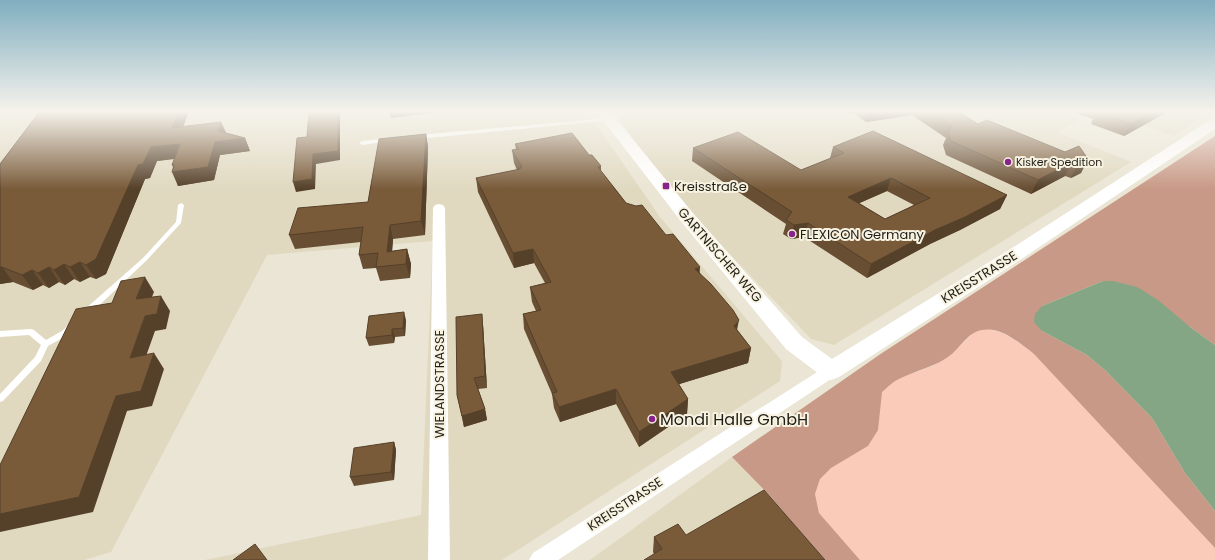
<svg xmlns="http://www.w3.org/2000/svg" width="1215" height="560" font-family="Poppins,sans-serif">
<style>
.built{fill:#e0d9c0}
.green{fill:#fbcbb9}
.forest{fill:#c89987}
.water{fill:#84a684}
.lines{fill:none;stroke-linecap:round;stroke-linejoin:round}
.lane{fill:#fff;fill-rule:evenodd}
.street{fill:#fff;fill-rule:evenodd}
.secondary{fill:#fff;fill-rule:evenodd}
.rail-casing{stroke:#6a665c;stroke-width:3.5}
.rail{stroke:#f8f3e1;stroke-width:2.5;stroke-dasharray:7;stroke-linecap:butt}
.wall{fill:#684e32;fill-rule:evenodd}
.shaded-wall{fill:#554029}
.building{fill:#795b3a;stroke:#554029;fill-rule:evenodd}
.poi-dot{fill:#87238b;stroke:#f8f3e1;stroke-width:1.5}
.labels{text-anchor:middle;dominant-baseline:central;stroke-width:4;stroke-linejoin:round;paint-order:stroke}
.far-poi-label{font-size:11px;fill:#1f1d17;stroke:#f8f3e1;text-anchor:start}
.poi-label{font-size:13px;fill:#1f1d17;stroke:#f8f3e1;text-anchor:start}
.street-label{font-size:13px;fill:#1f1d17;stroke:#f8f3e1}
.near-poi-label{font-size:16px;fill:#1f1d17;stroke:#f8f3e1;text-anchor:start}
</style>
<rect width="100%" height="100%" fill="#eae5d4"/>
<!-- built -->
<g class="built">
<path d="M0,111H587L660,217L782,361L780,381L502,560H205L421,515L433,241L267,255L111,552L84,560H0Z"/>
<path d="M614,111H1215L1210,112L1174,136L1121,117L1094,112L1057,132L1131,162L834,345L811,339L696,219L637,145Z"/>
<path d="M732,457L769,495L824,560H590Z"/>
</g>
<!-- green -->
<path class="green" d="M983,329C1005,330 1016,341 1034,354L1215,548V560H860L819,513L815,494L820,479L831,468L868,446L878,429L881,392L897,379L932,366L951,355L974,332Z"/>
<!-- forest -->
<path class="forest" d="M1215,136V345L1190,327L1103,281L1042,306V331L1087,355L1106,371L1152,418L1185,473L1215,511V548L1034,354C1019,343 1002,326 982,330C969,332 961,346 952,354C936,367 916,370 899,379C892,382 887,388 882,392L878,430L868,446L831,468L820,479L815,494L819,513L860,560H824L769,495L732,457L882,353Z"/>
<!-- water -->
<path class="water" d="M1103,281H1113L1137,287L1158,300L1190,327L1215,345V511L1185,473L1152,418L1106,371L1087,355L1042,331L1034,322L1035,314L1042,306Z"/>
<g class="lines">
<!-- lane -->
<g class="lane">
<path d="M609,118L611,119V120L418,139L415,137L418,135Z"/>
<path d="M388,138L390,139V141L362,145L359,143L362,141Z"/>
<path d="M181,203L184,205L181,223L147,260L90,314H84L83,312L84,310L143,258L176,222L178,205Z"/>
<path d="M71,324L74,325L75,327L68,335L48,346L41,361L3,401L0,402V394L35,357L41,345L29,335L0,337V331L31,329L34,330L46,340L62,331L68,325Z"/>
</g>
<!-- street -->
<g class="street">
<path d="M439,204L443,205L445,208L450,560H428L433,208L435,205Z"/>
<path d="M831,365L837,367L839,371L837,375L558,560H529L533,553L825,367Z"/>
</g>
<!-- secondary -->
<path class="secondary" d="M596,111H610L692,212L802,337L832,359L1012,248L1210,120L1215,119V129L1026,256L839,377L831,380L823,377L786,349L680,220Z"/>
<!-- rail casing -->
<g class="rail-casing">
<path id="rail" d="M0,113L2,111"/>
</g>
<!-- rail -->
<use href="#rail" class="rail"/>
</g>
<!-- wall -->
<g class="wall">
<path d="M40,111H189L183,126L221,122L226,133L245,138L250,151L220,155L214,180L178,186L173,167L175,159L157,161L150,178L145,179L106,274L96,279L90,277L80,282L74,279L65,285L59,282L49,288L43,285L33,290L13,282L0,284V164Z"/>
<path d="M845,111H957L978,124L1088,159L1081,173L1071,178L1065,176L1031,194L946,155L943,145L946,138L912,115L866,122L854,113L849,114Z"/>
<path d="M1070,111H1169L1124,136L1091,124L1093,119Z"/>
<path d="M426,134L428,147L425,235L393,239L392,251L407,249L411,264L410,278L380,281L376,268L363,269L359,255L361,242L295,249L289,235L368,202Z"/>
<path d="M515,144L601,171L626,203L666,235L700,273L737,330L751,348L748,363L679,384L688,399L687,414L639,447L616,404L560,422L554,408L552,394L524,329L523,314L536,311L532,302L530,287L545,283L534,263L514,268L478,192L476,178L517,170L514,163L512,150H516Z"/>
<path d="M833,147L1007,195L1000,209L960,230L930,244L867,278L804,237L791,239L783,234L786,224L692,161L693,148L801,170L830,158ZM887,191L914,205L885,219L859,203Z"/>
<path d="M406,320L405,336L395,337L394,343L369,346L366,338Z"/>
<path d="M483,325L487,388L478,389L485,409L487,420L464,427L457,395Z"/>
<path d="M394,442L396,450L394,480L354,486L350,477Z"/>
<path d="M686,535L654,554L653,552L654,537Z"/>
</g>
<!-- shaded-wall -->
<g class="shaded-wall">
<path d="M179,111H189L178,141L172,128Z"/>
<path d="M338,111H340V160L316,164L315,189L296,192L293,182L313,154Z"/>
<path d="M389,111H432V113L391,118Z"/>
<path d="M850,111H854V113L849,114Z"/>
<path d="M869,111H914L912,115L866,122Z"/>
<path d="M1154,111H1169L1124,136L1131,124Z"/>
<path d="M221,122L227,135L245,138L250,151L220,155L214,180L178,186L172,172L175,171L172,165L215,142Z"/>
<path d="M426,134L428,147L425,235L421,221Z"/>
<path d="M180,144L186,157L157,161L150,178L145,179L106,274L96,279L86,265L138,165L151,147Z"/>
<path d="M1088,159L1081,173L1071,178L1078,164Z"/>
<path d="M1072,162L1065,176L1031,194L1038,180Z"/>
<path d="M601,166V180L598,167Z"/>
<path d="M891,178L887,191L844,210L848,197Z"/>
<path d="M1007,195L1000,209L960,230L930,244L867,278L871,264L935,230Z"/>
<path d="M808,223L804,237L791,239L794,225Z"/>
<path d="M390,225L393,239L391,266L387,252Z"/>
<path d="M407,249L411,264L410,278L406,264Z"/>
<path d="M533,249L534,263L514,268L513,253Z"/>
<path d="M80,262L90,277L80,282L70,267Z"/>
<path d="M64,264L74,279L65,285L54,270Z"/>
<path d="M0,267H2L13,282L0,284Z"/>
<path d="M49,267L59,282L49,288L38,273Z"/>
<path d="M700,267L699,282L695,269Z"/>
<path d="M32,270L43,285L33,290L22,275Z"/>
<path d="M145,277L154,292L145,314L136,299Z"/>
<path d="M161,296L170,311L166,329L155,331L140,373L130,358L145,316Z"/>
<path d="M404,312L406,320L405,336L403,328Z"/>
<path d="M482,314L483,325L487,388L485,376Z"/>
<path d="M739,320L736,335L734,326Z"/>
<path d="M392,329L395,337L394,343L392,335Z"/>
<path d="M751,348L748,363L670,387L671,372Z"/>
<path d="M154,353L164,369L152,406L127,411L93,512L0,532V514L116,396Z"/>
<path d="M616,389V404L560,422L559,407Z"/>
<path d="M688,399L687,414L639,447V432Z"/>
<path d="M485,409L487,420L464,427L462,416Z"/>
<path d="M394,442L396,450L394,480L391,472Z"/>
</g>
<!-- building -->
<g class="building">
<path d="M40,111H179L172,128L221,122L218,131L245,138L215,142L208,167L172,172L174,165H172L180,144L151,147L143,164L138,165L96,259L86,265L80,262L70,267L64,264L54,270L49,267L38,273L32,270L22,275L2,267H0V164Z"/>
<path d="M309,111H338V151L313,154L312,179L293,182L297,138L307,137Z"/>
<path d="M929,111H957L978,124L987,120L1065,152L1079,146L1088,159L1078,164L1072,162L1038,180L951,141L948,132L952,126Z"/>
<path d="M1099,111H1154L1131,124L1097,112Z"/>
<path d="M873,131L1007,195L965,217L935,230L871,264L808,223L794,225L786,220L792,212L693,148L738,132L801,170L844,153L833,147ZM891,178L930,198L885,219L848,197Z"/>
<path d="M572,133L589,155H592L601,166L598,167L626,203L636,206L642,205L666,235L673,234L700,267L695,269L711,284L733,310L739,320L734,326L751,348L671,372L688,399L639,432L616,389L559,407L552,393L557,392L523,314L541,310L530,287L551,282L533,249L513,253L476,178L520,169V168L522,167L512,150L519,149L515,144Z"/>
<path d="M426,134L421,221L390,225L387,252L407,249L406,264L376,267L378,253L359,255L363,227L289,235L298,208L368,202L379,139Z"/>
<path d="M145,277L136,299L161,296L157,314L145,316L130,358L154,353L141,391L116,396L79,497L0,514V465L76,309L112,303L121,281Z"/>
<path d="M404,312L403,328L392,329V335L366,338L369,316Z"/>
<path d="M482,314L485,376L474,378L485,409L462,416L457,395L456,317Z"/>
<path d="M394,442L391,472L350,477L354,448Z"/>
<path d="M764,490L825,560H644L662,549L654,537L678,524L686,535Z"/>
<path d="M255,544L267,560H233Z"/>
</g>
<!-- sky -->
<linearGradient id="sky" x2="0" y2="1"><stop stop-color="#80aec0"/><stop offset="0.59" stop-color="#f6f3ec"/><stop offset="1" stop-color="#f6f3ec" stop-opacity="0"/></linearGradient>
<rect width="1215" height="189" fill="url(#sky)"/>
<!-- markers -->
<g class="poi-dot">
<circle cx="1008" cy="162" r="4"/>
<rect x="662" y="182" width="8" height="8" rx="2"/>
<circle cx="792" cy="234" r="4"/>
<circle cx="652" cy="419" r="4"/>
</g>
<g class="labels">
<!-- far-poi labels -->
<g class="far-poi-label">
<text x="1016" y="162">Kisker Spedition</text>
</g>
<!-- poi labels -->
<g class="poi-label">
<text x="674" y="186">Kreisstraße</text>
<text x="800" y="234">FLEXICON Germany</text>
</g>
<!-- street labels -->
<g class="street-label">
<text transform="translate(720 255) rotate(49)">GARTNISCHER WEG</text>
<text transform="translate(979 277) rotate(-32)">KREISSTRASSE</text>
<text transform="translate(439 384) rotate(-90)">WIELANDSTRASSE</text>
<text transform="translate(625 504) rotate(-33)">KREISSTRASSE</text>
</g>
<!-- near-poi labels -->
<g class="near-poi-label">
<text x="660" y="419">Mondi Halle GmbH</text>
</g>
</g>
</svg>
